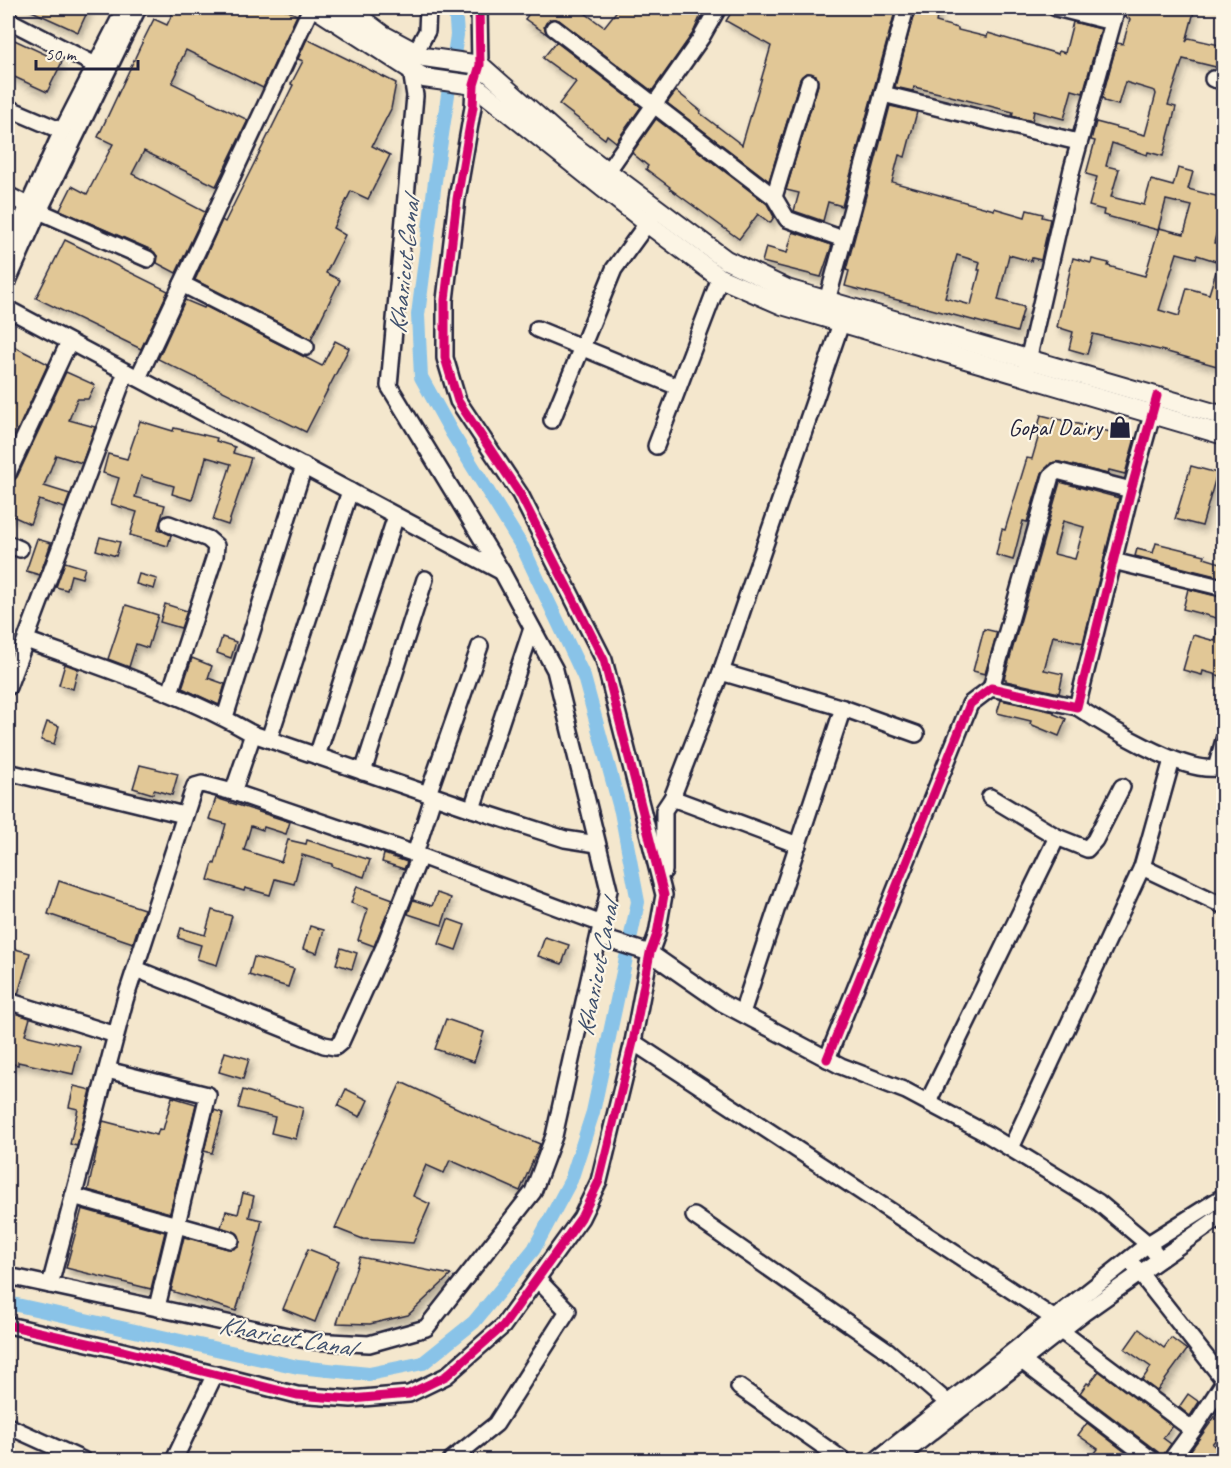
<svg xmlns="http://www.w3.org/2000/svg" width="1231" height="1468" font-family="Caveat,sans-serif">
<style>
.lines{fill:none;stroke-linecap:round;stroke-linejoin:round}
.canal{stroke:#89c3e8;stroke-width:14}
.building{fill:#e1c796;stroke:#22223b;stroke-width:1.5;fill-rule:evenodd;filter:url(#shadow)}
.minor-casing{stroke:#22223b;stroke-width:20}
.major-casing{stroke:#22223b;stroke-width:22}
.minor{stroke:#fcf5e5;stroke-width:15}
.major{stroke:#fcf5e5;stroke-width:18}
.cycleway-casing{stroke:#fcf5e5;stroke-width:13}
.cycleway{stroke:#d6006c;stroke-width:9}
.labels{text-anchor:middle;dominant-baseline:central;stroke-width:4.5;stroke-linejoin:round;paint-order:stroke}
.poi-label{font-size:24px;fill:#22223b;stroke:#fcf5e5;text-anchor:end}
.water-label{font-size:26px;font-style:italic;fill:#41526f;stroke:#fcf5e5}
</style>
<defs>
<filter id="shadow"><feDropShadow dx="3" dy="5" stdDeviation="3" flood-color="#0004"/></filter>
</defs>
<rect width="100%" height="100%" fill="#f4e7cd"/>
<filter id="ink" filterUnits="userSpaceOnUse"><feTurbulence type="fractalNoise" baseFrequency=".0167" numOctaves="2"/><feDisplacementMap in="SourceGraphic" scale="12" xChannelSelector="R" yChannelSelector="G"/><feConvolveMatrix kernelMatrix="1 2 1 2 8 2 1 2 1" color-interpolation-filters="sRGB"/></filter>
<g filter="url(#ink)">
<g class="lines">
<!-- canal -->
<path class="canal" d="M8,1303L298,1367L369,1374L423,1363L474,1322L534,1249L571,1180L593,1112L638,902L621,812L584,677L523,548L452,433L421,377L418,315L435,181L457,35L455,8"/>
</g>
<!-- building -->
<g class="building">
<path d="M25,8H89L78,32Z"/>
<path d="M175,8H282L297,15L263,88L186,50L176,71H178L172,83L248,120L216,186L144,151L132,174L205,212L176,273L157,263L158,257L152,250L60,210L72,186L87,194L113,144L98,137L140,47L154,19L167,25Z"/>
<path d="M533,8H578L604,27L619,8H704L693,33L652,91L559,20L551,19L546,23L544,27L548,35L525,19Z"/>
<path d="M734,8H896L842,206L828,202L823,221L794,211L799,193L786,190L818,85L816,75L806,73L800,79L769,181L667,103L676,91L701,111L700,113L742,145L771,46L726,21Z"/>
<path d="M915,8H939L936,22L958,28V30L987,37L988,33L1058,54L1059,51L1065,53L1073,22L1101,29L1083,93L1072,90L1064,119L1034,111L1032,121L1012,116L1013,112L939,93L914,87L913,91L895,87Z"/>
<path d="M1126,8L1152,12L1153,8H1163L1178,11L1179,8H1195L1186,42L1189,38L1224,46V69L1183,59L1168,105L1176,107L1163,156L1148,152L1147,155L1112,143L1106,166L1119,169L1111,197L1144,205L1151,180L1173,186L1178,168L1193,172L1188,189L1224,198V216L1221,215L1214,243L1224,245V368L1164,351L1093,334L1087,354L1069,349L1073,332L1057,327L1073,258L1091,263L1092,259L1109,263L1108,266L1145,276L1159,228L1184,234L1192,206L1166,200L1158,230L1103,215L1104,210L1089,206L1097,177L1086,174L1095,141L1091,140L1096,122L1145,135L1156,94L1155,91L1125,82L1118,105L1104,101V99L1102,98L1117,43L1123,44L1130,19L1125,17ZM1177,253L1196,258L1197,255L1219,262L1209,294L1187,288L1179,316L1159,310Z"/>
<path d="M8,37L62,62L47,92L8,74Z"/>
<path d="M307,39L396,83L391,109L372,146L390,155L368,199L351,191L333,228L345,235L326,273L340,280L311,339L195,280L222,220L225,222L293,85L291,84L303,61L298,59Z"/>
<path d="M556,42L641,107L616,142L607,135L605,139L559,104L576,82L543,58Z"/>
<path d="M890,106L917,112L905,157L899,155L892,182L994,210V208L1025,217L1027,210L1043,214L1042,217L1050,219L1041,260L1032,258L1031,261L1009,255L998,300L1024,307L1017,332L845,286L849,271L846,270ZM957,255L980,262L978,270H980L971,305L945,298Z"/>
<path d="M656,119L767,204L774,217L770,223L758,214L739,239L669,188L670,187L646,169L648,166L632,153Z"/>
<path d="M793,232L832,245L821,277L762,262L766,247L787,253Z"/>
<path d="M65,240L168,291L141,349L36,298Z"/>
<path d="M185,300L204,308L205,306L322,366L335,341L349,348L306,432L158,359Z"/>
<path d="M15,347L48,364L8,451V363Z"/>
<path d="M66,372L95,385L88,399H77L69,420L95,427L82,463L56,455L44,486L70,494L65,508L39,500L30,524L8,514V483L13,481L17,477Z"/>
<path d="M1041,415L1135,438L1125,474L1109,470L1108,474L1059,462L1051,463L1042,473L1027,522L1023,521L1013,560L996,555L1002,529L1005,530L1027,458L1032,459L1041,428L1038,427Z"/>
<path d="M140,421L173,431L174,428L217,438L216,441L235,447L233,453L251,458L228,525L213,520L231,464L206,457L202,473L200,472L192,500L172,494L174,486L141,476L135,497L165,505L158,529L171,535L168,546L130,535L137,512L111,504L119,478L103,473L108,454L127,459Z"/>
<path d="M1191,466L1217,473L1202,526L1175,519Z"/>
<path d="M1060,482L1119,498L1083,643L1053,636L1044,670L1063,674L1059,693L1006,681V679H1004ZM1063,521L1084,527L1075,559L1054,554Z"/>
<path d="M100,537L120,542L116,556L96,550Z"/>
<path d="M37,539L51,543L40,575L26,571Z"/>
<path d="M1156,543L1205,555L1204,558L1224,564V578L1135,556L1137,549L1153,553Z"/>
<path d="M65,562L85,568L82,578L71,575L67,590L56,587Z"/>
<path d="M139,574L157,579L154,589L136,584Z"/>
<path d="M1188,589L1224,598V620L1183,609Z"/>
<path d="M165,604L187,611L181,628L160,622Z"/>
<path d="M126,605L158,615L148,648L136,644L129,667L108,659Z"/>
<path d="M1220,621L1224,622V677L1203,671L1202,675L1183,670L1193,635L1215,641Z"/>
<path d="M984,629L997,632L985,674L973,671Z"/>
<path d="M222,637L236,642L231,658L217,653Z"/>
<path d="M192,658L212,666L208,678L225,684L219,705L182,688Z"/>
<path d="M65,664L78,669L73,689L59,685Z"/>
<path d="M1001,700L1054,712V714L1066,719L1059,736L1030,724L1031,721L997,713Z"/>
<path d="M47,722L59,726L54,744L41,740Z"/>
<path d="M140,765L178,774L172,795L154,790L153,794L133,788Z"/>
<path d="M216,798L290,822L286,834L264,827L263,830L251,826L244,850L281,862L288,840L306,844L307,840L370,860L364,877L332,866V864L302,855L294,884L275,879L270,895L245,888L244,891L208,880L213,863L215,864L226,824L209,819Z"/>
<path d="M384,854L407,862L404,869L382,862Z"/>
<path d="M59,881L144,909L133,943L48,914Z"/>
<path d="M357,886L393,899L374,946L358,940L368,909L351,903Z"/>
<path d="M437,893L451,898L442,925L408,914L413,900L432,906Z"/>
<path d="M212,910L232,916L217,965L197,959L201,945L178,938L181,928L205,935Z"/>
<path d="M448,919L465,925L456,950L439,944Z"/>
<path d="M310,926L324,930L317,953L303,949Z"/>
<path d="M545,937L569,945L562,964L538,956Z"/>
<path d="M8,947L30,953L18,994L8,991Z"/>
<path d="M341,948L357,953L352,969L336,964Z"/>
<path d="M254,957L294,969L288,987L249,975Z"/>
<path d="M8,1011L30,1018L25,1035L58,1043L59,1041L80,1046L73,1074L18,1062V1065L8,1063Z"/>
<path d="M446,1019L484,1032L474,1062L435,1049Z"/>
<path d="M225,1052L249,1059L243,1079L219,1072Z"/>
<path d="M401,1082L485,1121L540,1144L520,1191L450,1160L444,1173L426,1165L413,1196L430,1204L413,1243L363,1239L335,1228Z"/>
<path d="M74,1086L91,1090L77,1146L70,1144L78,1109L69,1107Z"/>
<path d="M346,1089L368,1100L360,1117L338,1106Z"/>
<path d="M243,1090L303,1108L296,1139L271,1133L275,1117L238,1108Z"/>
<path d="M172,1097L196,1104L170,1213L88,1190L103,1121L157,1135L159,1129L163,1130Z"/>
<path d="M214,1110L223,1113L212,1153L204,1151Z"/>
<path d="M243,1193L254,1196L249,1217L262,1220L255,1250L236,1311L171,1291L184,1237L228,1249L238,1246L240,1242L238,1234L221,1227L226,1211L238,1214Z"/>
<path d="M82,1209L165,1232L151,1289L66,1268Z"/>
<path d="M308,1249L339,1261L315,1322L283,1309Z"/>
<path d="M360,1257L451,1275L408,1315L370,1324L337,1323Z"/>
<path d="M1139,1329L1164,1348L1171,1338L1187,1350L1157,1391L1142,1380L1151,1367L1125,1349Z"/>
<path d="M1099,1371L1172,1426L1163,1438L1171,1444L1161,1459L1158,1452L1080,1393L1087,1383L1089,1384Z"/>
<path d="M1188,1394L1199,1402L1190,1416L1179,1407Z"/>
<path d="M1224,1404V1429L1212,1444L1224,1454V1461H1183Z"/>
<path d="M1087,1423L1137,1461H1089L1098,1449L1078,1435Z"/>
</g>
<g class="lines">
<!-- minor casing -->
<g class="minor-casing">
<g id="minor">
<path d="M1056,8L1112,22"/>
<path d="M8,20L97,66"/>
<path d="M554,28L774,197L787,219L843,239"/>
<path d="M1213,79L1224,81"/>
<path d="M883,94L1078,142"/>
<path d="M8,108L62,131"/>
<path d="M607,172L701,38L718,8"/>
<path d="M8,195L27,205"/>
<path d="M774,197L809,82"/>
<path d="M39,211L148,259"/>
<path d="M8,250L62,131L125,8"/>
<path d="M8,281L39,211L138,8"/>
<path d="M182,284L306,347"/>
<path d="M827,301L906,8"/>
<path d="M8,309L502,572"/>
<path d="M537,329L678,387"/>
<path d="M1026,369L1072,169L1117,8"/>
<path d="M138,378L311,8"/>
<path d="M552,420L614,269L654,214"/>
<path d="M656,446L720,278"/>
<path d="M8,473L69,342"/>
<path d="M169,524L208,539L216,546L215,556L170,693"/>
<path d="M8,544L20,549"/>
<path d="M1113,561L1224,588"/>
<path d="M26,640C103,668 182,693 253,734L472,809L565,839L597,844"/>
<path d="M721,672L843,708L916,734"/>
<path d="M8,687L126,372"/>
<path d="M991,688L1051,476L1057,471L1131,490"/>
<path d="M1077,707C1106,726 1182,773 1216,768L1224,740"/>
<path d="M225,717L304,466"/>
<path d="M269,739L350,491"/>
<path d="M317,756L396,516"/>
<path d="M8,772L184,815"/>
<path d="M363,772L425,579"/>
<path d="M233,792L253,734"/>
<path d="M428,794L480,646"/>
<path d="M990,797L1057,837"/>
<path d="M672,798L798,845"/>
<path d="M472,809L532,628"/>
<path d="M1142,867L1172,760"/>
<path d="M664,871V810L672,798L721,672L845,312"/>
<path d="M599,937L650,953L722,1003L841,1066L906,1091L987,1134L1098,1202L1148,1244L1160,1259"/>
<path d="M136,969L324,1045L335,1047L341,1042L384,947L418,861L415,854L433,797"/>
<path d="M8,1001L116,1035L125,1000L191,797L195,786L202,784L233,792L415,854L602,924"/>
<path d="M742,1013L843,708"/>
<path d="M633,1042L1055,1319"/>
<path d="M827,1059L970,704L991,688L1077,707L1131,490L1155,404"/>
<path d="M107,1070L208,1095L157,1307"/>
<path d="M928,1102L1057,837L1087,849L1095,840L1122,787"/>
<path d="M1011,1148L1142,867L1224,906"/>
<path d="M73,1196L231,1240"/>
<path d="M694,1216L888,1351L948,1403"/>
<path d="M1135,1267L1224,1380"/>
<path d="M8,1276L311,1341L369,1344L426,1328L533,1192L554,1136L609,890L555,670L502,572L389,386L415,96L411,70L415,53L427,31L428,8"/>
<path d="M50,1285L116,1035"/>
<path d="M8,1325L123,1351L297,1395L351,1399L409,1394L446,1376L503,1326L581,1218L599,1181L633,1042L650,953L657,934L664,895L604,660L520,494L458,401L445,358V300L457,199L473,107L474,85L480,65L479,8"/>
<path d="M1061,1331L1193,1430"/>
<path d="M1022,1361L1152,1460"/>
<path d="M739,1387L843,1460"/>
<path d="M8,1426L83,1460"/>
<path d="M174,1460L215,1374"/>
<path d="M451,1460L496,1424L568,1311L537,1279"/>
<path d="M876,1460L1148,1244L1224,1196"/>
<path d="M896,1460L1085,1312L1224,1214"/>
<path d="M1171,1460L1193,1430L1224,1382"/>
</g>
</g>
<!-- major casing -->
<g class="major-casing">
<g id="major">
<path d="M315,8L424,78L474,85L647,223L720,278L782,305L1224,435"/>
<path d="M347,8L383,35L424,57L480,65L560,136L726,260L787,289L1224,416"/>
</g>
</g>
<!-- minor -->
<use href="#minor" class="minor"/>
<!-- major -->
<use href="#major" class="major"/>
<!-- cycleway casing -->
<g class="cycleway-casing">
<g id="cycleway">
<path d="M827,1059L970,704L991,688L1077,707L1131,490L1157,396"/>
<path d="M8,1325L123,1351L297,1395L351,1399L409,1394L446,1376L503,1326L581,1218L599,1181L633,1042L650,953L657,934L664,895L604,660L520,494L458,401L445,358V300L457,199L473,107L474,85L480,65L479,8"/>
</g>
</g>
<!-- cycleway -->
<use href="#cycleway" class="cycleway"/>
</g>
</g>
<!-- icons -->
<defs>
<g id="shop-bare" transform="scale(1.8)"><path d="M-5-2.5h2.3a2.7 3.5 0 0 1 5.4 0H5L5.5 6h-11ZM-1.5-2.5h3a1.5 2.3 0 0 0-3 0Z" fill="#22223b" stroke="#fcf5e5" stroke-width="2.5" paint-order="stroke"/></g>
</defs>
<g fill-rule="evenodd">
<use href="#shop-bare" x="1120" y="427"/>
</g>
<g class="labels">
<!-- poi labels -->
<g class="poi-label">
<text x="1102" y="427">Gopal Dairy</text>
</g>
<!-- water labels -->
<g class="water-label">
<text transform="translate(404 266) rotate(-84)">Kharicut Canal</text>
<text transform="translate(597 969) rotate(-79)">Kharicut Canal</text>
<text transform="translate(286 1336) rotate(10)">Kharicut Canal</text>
</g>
</g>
<!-- margin -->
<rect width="1231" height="1468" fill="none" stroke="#fcf5e5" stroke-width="30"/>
<rect x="15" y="15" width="1201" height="1438" fill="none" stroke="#22223b" stroke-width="2" filter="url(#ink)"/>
<!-- scale -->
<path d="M36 60v9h102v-9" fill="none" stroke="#22223b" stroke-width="3"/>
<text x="45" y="60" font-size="18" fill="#22223b" stroke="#fcf5e5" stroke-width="4.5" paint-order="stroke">50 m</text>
</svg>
